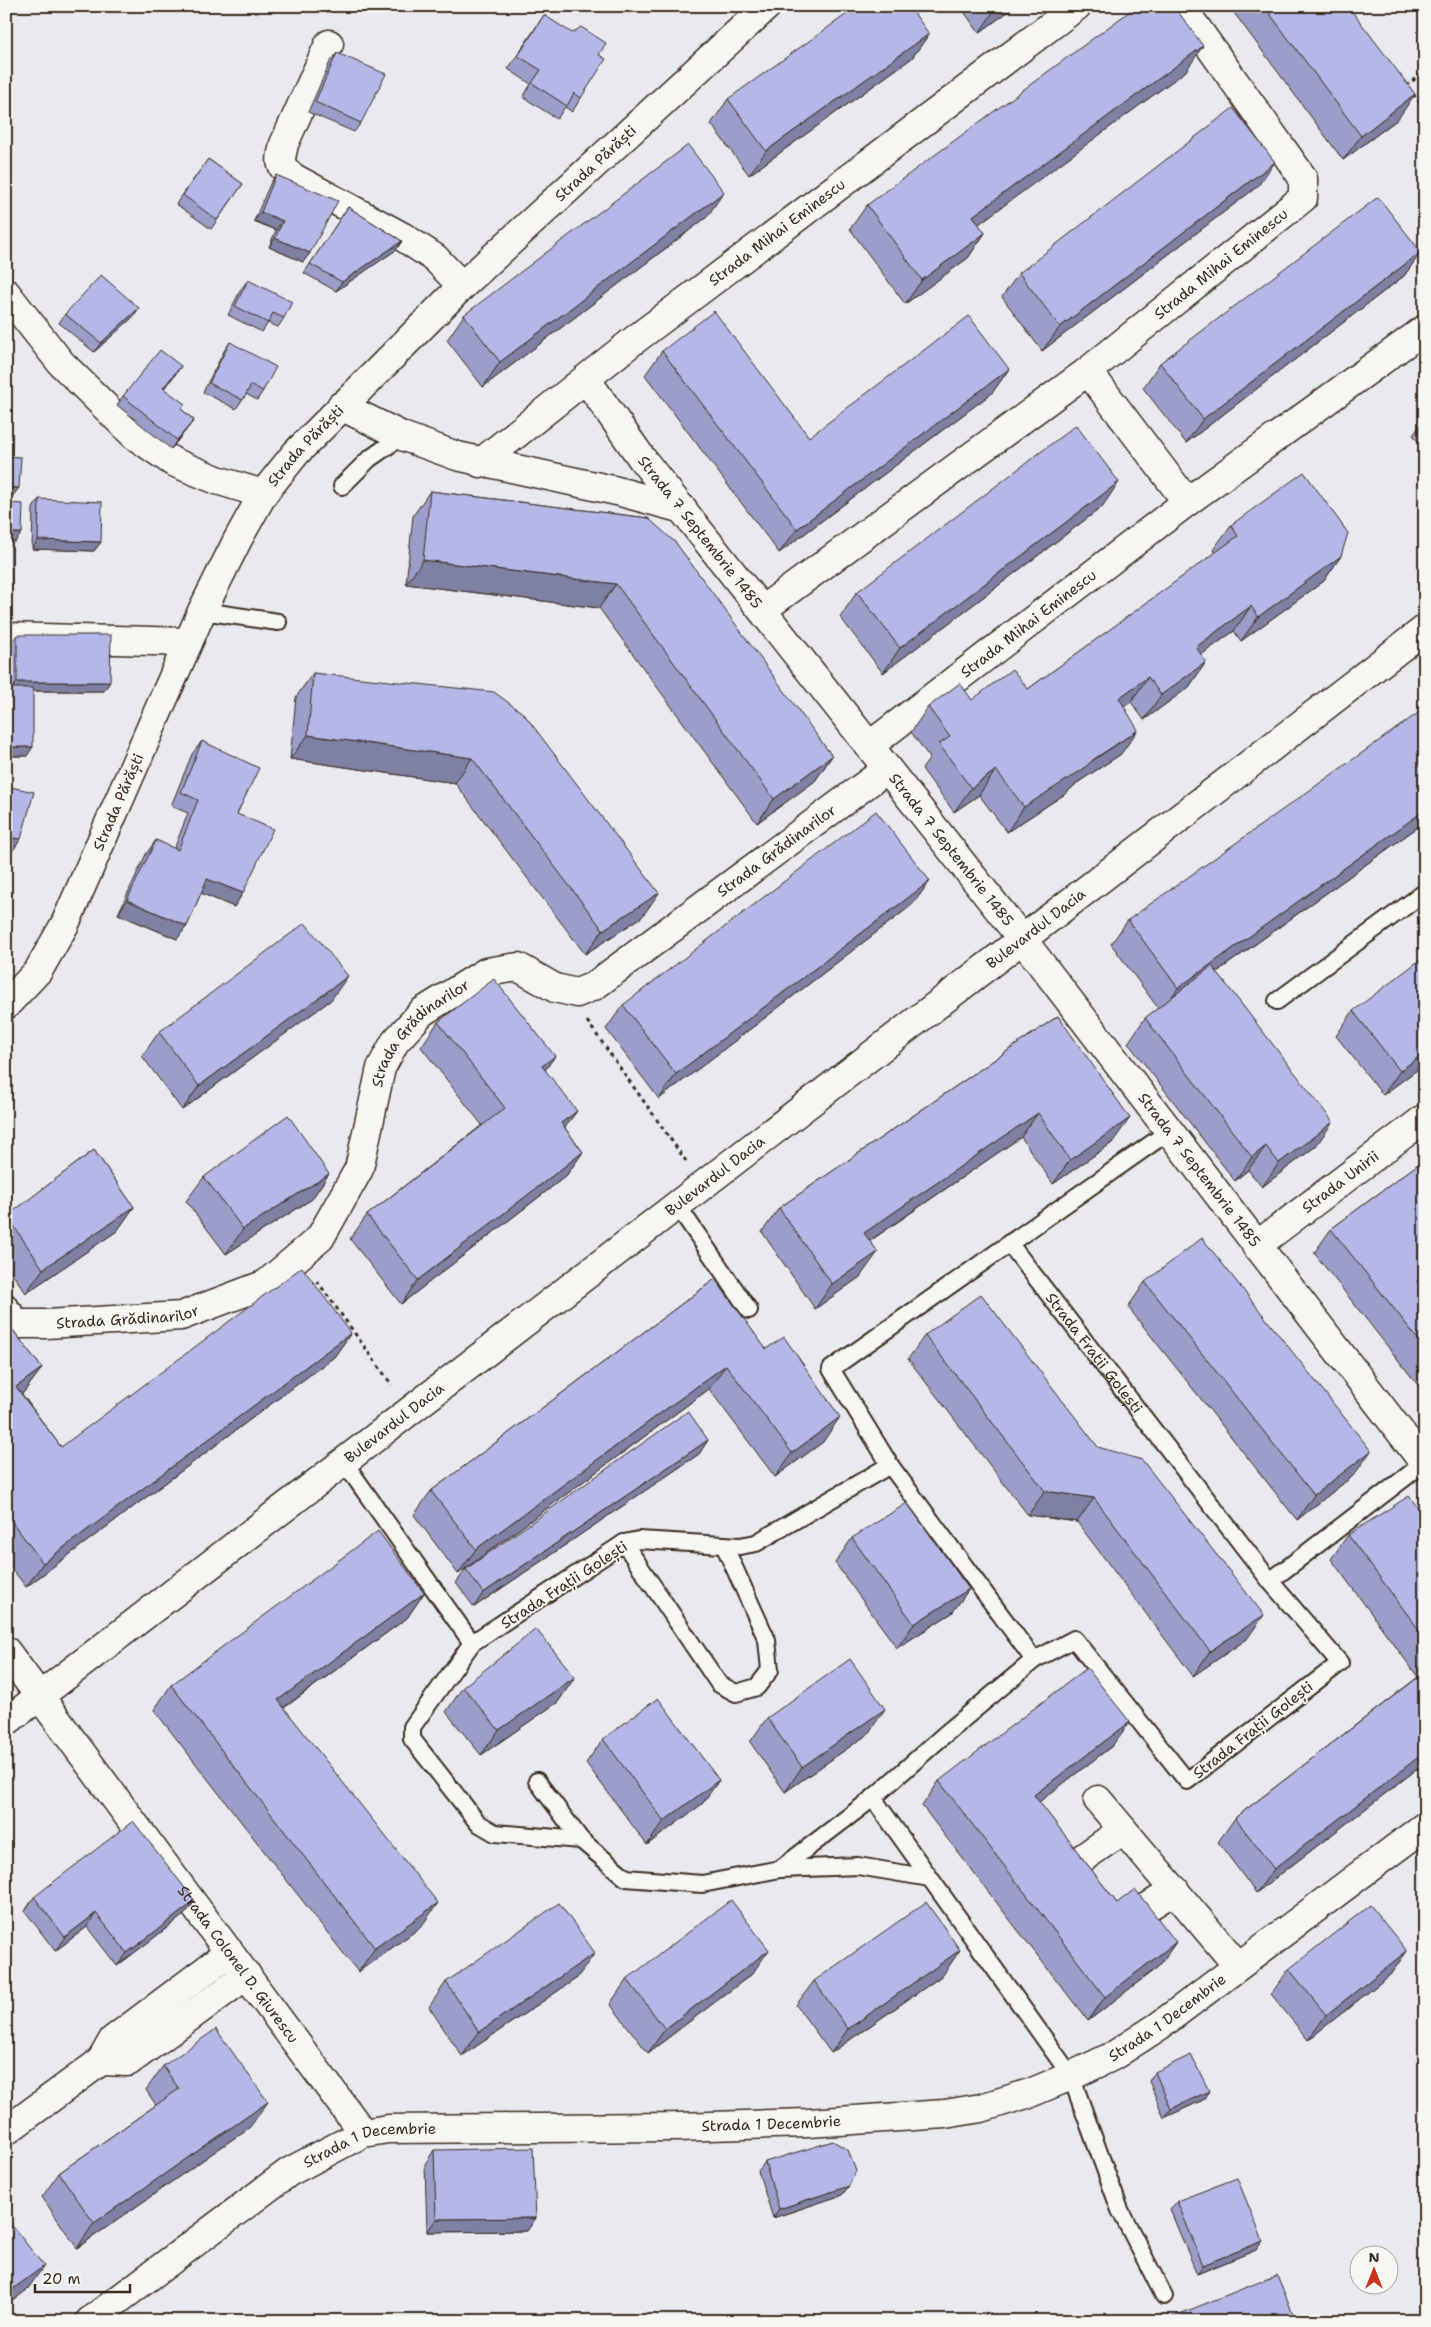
<svg xmlns="http://www.w3.org/2000/svg" width="1431" height="2327" font-family="'Shantell Sans',sans-serif">
<style>
.lines{fill:none;stroke-linecap:round;stroke-linejoin:round}
.lane-casing{stroke:#3b2a1e;stroke-width:20}
.street-casing{stroke:#3b2a1e;stroke-width:31}
.secondary-casing{stroke:#3b2a1e;stroke-width:31}
.path{stroke:#3b2a1e;stroke-width:3;stroke-dasharray:4 4;stroke-linecap:butt}
.lane{stroke:#f6f6f2;stroke-width:16}
.street{stroke:#f6f6f2;stroke-width:28}
.secondary{stroke:#f6f6f2;stroke-width:28}
.wall{fill:#9b9ec8;stroke:#3b2a1e}
.shaded-wall{fill:#7e81a3;stroke:#3b2a1e}
.building{fill:#b4b8e9;stroke:#3b2a1e}
.labels{text-anchor:middle;dominant-baseline:central;stroke-width:4;stroke-linejoin:round;paint-order:stroke}
.street-label{font-size:15px;fill:#3b2a1e;stroke:#f6f6f2}
</style>
<rect width="100%" height="100%" fill="#e9eaf0"/>
<filter id="ink" filterUnits="userSpaceOnUse"><feTurbulence type="fractalNoise" baseFrequency=".02" numOctaves="2"/><feDisplacementMap in="SourceGraphic" scale="10" xChannelSelector="R" yChannelSelector="G"/><feConvolveMatrix kernelMatrix="1 2 1 2 8 2 1 2 1" color-interpolation-filters="sRGB"/></filter>
<g filter="url(#ink)">
<g class="lines">
<!-- lane casing -->
<g class="lane-casing">
<g id="lane">
<path d="M342,486L369,459L402,436"/>
<path d="M202,611L278,622"/>
<path d="M1277,1001L1425,892"/>
<path d="M677,1205L749,1310"/>
<path id="s1" d="M1009,1243L1270,1581L1340,1663L1187,1781L1074,1639L1034,1660"/>
<path d="M6,1301L25,1324"/>
<path d="M344,1462L472,1643L624,1543L639,1540L740,1546L756,1543L890,1465L1034,1660L944,1735L873,1798"/>
<path d="M890,1465L831,1369L1168,1132"/>
<path d="M624,1543L719,1684L736,1693L757,1687L770,1670L767,1640L724,1545"/>
<path d="M1270,1581L1424,1463"/>
<path d="M472,1643L412,1727V1739L478,1823L495,1833L581,1840"/>
<path d="M537,1781L581,1840L626,1878L702,1884L780,1869L873,1798L1071,2076L1120,2210L1164,2296"/>
<path d="M780,1869L858,1866L930,1878"/>
</g>
</g>
<!-- street casing -->
<g class="street-casing">
<g id="street">
<path d="M329,44L284,144C280,163 278,165 294,178L403,237L435,258L462,286"/>
<path d="M6,293L61,363L134,435L173,462L217,480L263,494"/>
<path d="M1088,371L1187,502"/>
<path id="s2" d="M586,379L643,460L1022,939L1425,1464"/>
<path d="M341,406L402,436L457,456L617,491L683,509"/>
<path id="s3" d="M480,463L633,341L1077,6"/>
<path id="s4" d="M762,610L1088,371L1303,198V178L1181,6"/>
<path d="M6,637L188,642"/>
<path id="s5" d="M869,746L1187,502L1425,329"/>
<path id="s6" d="M1256,1246L1425,1118"/>
<path id="s7" d="M6,1324H46L181,1316L266,1284L320,1238L359,1169L381,1068L395,1042L422,1012L486,972L518,967L555,988L577,993L594,986L887,769"/>
<path id="s8" d="M6,1651L363,2133"/>
<path d="M1098,1800L1238,1966"/>
<path d="M1064,1871L1123,1830"/>
<path d="M1127,1920L1175,1890"/>
<path d="M101,2061L128,2062L247,1975"/>
<path d="M6,2131L101,2061L113,2040L230,1952"/>
</g>
</g>
<!-- secondary casing -->
<g class="secondary-casing">
<g id="secondary">
<path id="s9" d="M6,1005L38,971L65,924L202,611L238,539L263,494L296,453L462,286L767,6"/>
<path id="s10" d="M6,1722L1425,629"/>
<path id="s11" d="M90,2321L289,2172L363,2133L388,2129L676,2127L808,2123L945,2114L981,2108L1030,2093L1071,2076L1113,2056L1159,2026L1425,1826"/>
</g>
</g>
<!-- path -->
<g class="path">
<path d="M1406,86L1425,71"/>
<path d="M1413,94L1425,109"/>
<path d="M587,1021L686,1161"/>
<path d="M317,1281L392,1385"/>
</g>
<!-- lane -->
<use href="#lane" class="lane"/>
<!-- street -->
<use href="#street" class="street"/>
<!-- secondary -->
<use href="#secondary" class="secondary"/>
</g>
<!-- wall -->
<g class="wall">
<path d="M960,6H1016L979,33Z"/>
<path d="M1229,6H1348L1398,119L1343,160Z"/>
<path d="M544,15L599,55L581,98L572,112L565,107L557,119L523,97L531,84L508,69Z"/>
<path d="M929,34L912,58L749,175L711,124L728,99Z"/>
<path d="M337,53L361,123L354,132L308,112L330,62Z"/>
<path d="M1186,71L978,224L985,233L968,258L905,304L850,229L867,205Z"/>
<path d="M208,159L243,184L211,229L176,204Z"/>
<path d="M276,175L310,253L303,262L269,247L276,230L254,221L270,184Z"/>
<path d="M1258,186L1042,351L1002,297L1019,273Z"/>
<path d="M348,207L402,241L396,250L336,291L304,273Z"/>
<path d="M707,217L483,387L447,340L464,315Z"/>
<path d="M1421,252L1404,276L1186,443L1143,388L1160,363Z"/>
<path d="M248,280L284,318L278,327L268,323L262,332L228,315L241,289Z"/>
<path d="M65,314L133,317L94,352L59,323Z"/>
<path d="M230,342L263,391L257,400L246,394L236,409L203,392L224,351Z"/>
<path d="M662,351L809,437L1009,369L992,393L779,553L645,375Z"/>
<path d="M181,366L164,388L181,409L194,420L171,449L117,405L123,396Z"/>
<path d="M1425,419V450L1413,435Z"/>
<path d="M430,491L648,518L832,756L815,781L757,823L599,608L406,584L413,516Z"/>
<path d="M39,499L101,542L94,551L32,549L33,508Z"/>
<path d="M1102,507L883,673L840,617L857,592Z"/>
<path d="M1231,525L1341,556L1324,581L1241,641L1234,631L1201,655L1206,662L1189,687L1144,720L1131,702L1124,706L1121,754L1077,783L1065,794L1007,832L979,795L954,812L922,769L930,758L911,732L928,707L972,700L1028,689L1216,553L1213,550Z"/>
<path d="M17,635L104,691H33L27,756H6L10,688V644Z"/>
<path d="M313,673L524,714L642,917L585,954L455,783L290,759L296,697Z"/>
<path d="M202,741L237,814L243,893L234,907L201,893L187,926L177,939L118,914L146,854L156,840L174,849L188,813L171,806L192,754Z"/>
<path d="M1425,822L1217,972L1316,1146L1262,1187L1248,1170L1235,1181L1128,1043L1145,1018L1158,1008L1111,944L1128,920Z"/>
<path d="M930,881L912,905L659,1099L606,1029L623,1005Z"/>
<path d="M331,1000L182,1110L142,1056L159,1032Z"/>
<path d="M1353,1011L1425,1064L1383,1095L1336,1036Z"/>
<path d="M1058,1016L1112,1143L1053,1184L1021,1137L870,1241L860,1277L815,1309L762,1232L779,1208Z"/>
<path d="M438,1022L565,1128L583,1152L566,1176L401,1304L350,1239L367,1215L482,1125L421,1047Z"/>
<path d="M94,1150L134,1207L117,1231L26,1293L6,1265V1217Z"/>
<path d="M1425,1159V1394L1314,1253L1331,1229Z"/>
<path d="M204,1177L312,1199L226,1254L186,1201Z"/>
<path d="M715,1279L823,1442L775,1477L709,1389L458,1574L414,1515L431,1491Z"/>
<path d="M1145,1282L1354,1475L1297,1520L1128,1307Z"/>
<path d="M6,1321L42,1368L24,1392L22,1394L61,1447L351,1333L334,1357L26,1587L6,1561Z"/>
<path d="M925,1335L1098,1447L1247,1639L1193,1676L1077,1522L1028,1515L908,1359Z"/>
<path d="M708,1440L699,1454L474,1607L456,1583L466,1569Z"/>
<path d="M1425,1517V1763L1256,1893L1218,1842L1235,1818L1418,1677L1331,1559L1348,1535Z"/>
<path d="M852,1538L969,1589L952,1613L897,1648L835,1563Z"/>
<path d="M424,1593L407,1618L284,1708L421,1927L358,1972L154,1710L171,1685Z"/>
<path d="M575,1677L558,1702L481,1755L446,1712L463,1687Z"/>
<path d="M767,1718L868,1734L785,1792L750,1742Z"/>
<path d="M603,1739L719,1780L702,1804L647,1845L586,1763Z"/>
<path d="M1112,1746L1039,1802L1117,1903L1176,1942L1159,1966L1088,2021L922,1806L939,1781Z"/>
<path d="M34,1897L195,1901L185,1914L117,1966L87,1927L55,1951L25,1911Z"/>
<path d="M1407,1951L1390,1975L1308,2040L1271,1994L1289,1969Z"/>
<path d="M752,1974L648,2053L610,2004L627,1979Z"/>
<path d="M943,1975L831,2053L796,2005L814,1981Z"/>
<path d="M577,1978L462,2056L429,2007L446,1982Z"/>
<path d="M163,2066L250,2127L77,2248L42,2197L59,2173L156,2105L146,2090Z"/>
<path d="M1155,2072L1203,2100L1164,2118L1149,2081Z"/>
<path d="M434,2150L536,2218L527,2231L427,2232L425,2164Z"/>
<path d="M765,2162L849,2186L842,2195L773,2218L758,2171Z"/>
<path d="M1177,2201L1256,2250L1197,2274L1170,2210Z"/>
</g>
<!-- shaded-wall -->
<g class="shaded-wall">
<path d="M999,6H1016L979,33L996,8Z"/>
<path d="M929,34L912,58L749,175L766,151Z"/>
<path d="M1203,46L1186,71L956,241L973,216Z"/>
<path d="M1415,94L1398,119L1343,160L1361,136Z"/>
<path d="M1275,162L1258,186L1042,351L1060,327Z"/>
<path d="M724,192L707,217L483,387L500,362Z"/>
<path d="M261,212L283,221L276,230L254,221Z"/>
<path d="M985,233L968,258L905,304L922,280Z"/>
<path d="M275,238L310,253L303,262L269,247Z"/>
<path d="M402,241L396,250L336,291L342,282Z"/>
<path d="M1421,252L1404,276L1186,443L1203,419Z"/>
<path d="M139,308L133,317L94,352L101,343Z"/>
<path d="M181,366L175,375L157,397L163,388Z"/>
<path d="M1009,369L992,393L779,553L797,529Z"/>
<path d="M194,420L187,429L171,449L177,440Z"/>
<path d="M1119,482L1102,507L883,673L900,648Z"/>
<path d="M6,487L19,488L12,497L6,496Z"/>
<path d="M6,533H22L15,542H6Z"/>
<path d="M38,540L101,542L94,551L32,549Z"/>
<path d="M1341,556L1324,581L1241,641L1258,617Z"/>
<path d="M423,560L616,584L599,608L406,584Z"/>
<path d="M6,596H11L6,602Z"/>
<path d="M1251,606L1234,631L1178,672L1196,647Z"/>
<path d="M1206,662L1189,687L1144,720L1161,695Z"/>
<path d="M1148,677L1131,702L1102,722L1119,698Z"/>
<path d="M17,682H110L104,691H10Z"/>
<path d="M1138,730L1121,754L1077,783L1065,794L1007,832L1024,807Z"/>
<path d="M308,735L472,758L455,783L290,759Z"/>
<path d="M6,747H33L27,756H6Z"/>
<path d="M832,756L815,781L757,823L774,799Z"/>
<path d="M996,770L979,795L954,812L971,788Z"/>
<path d="M1425,810V822L1161,1012L1178,988Z"/>
<path d="M6,837L21,839L9,856H6Z"/>
<path d="M207,879L243,893L234,907L198,892Z"/>
<path d="M930,881L912,905L659,1099L676,1074Z"/>
<path d="M659,893L642,917L585,954L603,930Z"/>
<path d="M127,900L187,926L177,939L118,914Z"/>
<path d="M348,976L331,1000L182,1110L199,1086Z"/>
<path d="M1425,1052V1064L1383,1095L1400,1071Z"/>
<path d="M555,1056L538,1081L542,1066Z"/>
<path d="M577,1111L559,1136L561,1123Z"/>
<path d="M1038,1113L1021,1137L846,1257L864,1233Z"/>
<path d="M1130,1118L1112,1143L1053,1184L1070,1160Z"/>
<path d="M1333,1122L1316,1146L1262,1187L1279,1163Z"/>
<path d="M1266,1146L1248,1170L1235,1181L1252,1157Z"/>
<path d="M583,1152L566,1176L401,1304L418,1280Z"/>
<path d="M329,1174L312,1199L226,1254L243,1229Z"/>
<path d="M134,1207L117,1231L26,1293L43,1269Z"/>
<path d="M878,1252L860,1277L815,1309L832,1284Z"/>
<path d="M351,1333L334,1357L26,1587L43,1563Z"/>
<path d="M726,1365L709,1389L458,1574L476,1549Z"/>
<path d="M42,1368L24,1392L6,1406L16,1387Z"/>
<path d="M840,1417L823,1442L775,1477L792,1453Z"/>
<path d="M708,1440L699,1454L474,1607L483,1593Z"/>
<path d="M1371,1451L1354,1475L1297,1520L1314,1495Z"/>
<path d="M1045,1491L1094,1498L1077,1522L1028,1515Z"/>
<path d="M969,1589L952,1613L897,1648L914,1624Z"/>
<path d="M424,1593L407,1618L261,1724L278,1700Z"/>
<path d="M1264,1615L1247,1639L1193,1676L1210,1651Z"/>
<path d="M575,1677L558,1702L481,1755L499,1730Z"/>
<path d="M885,1709L868,1734L785,1792L802,1767Z"/>
<path d="M1130,1722L1112,1746L1017,1819L1034,1795Z"/>
<path d="M1425,1752V1763L1256,1893L1274,1869Z"/>
<path d="M719,1780L702,1804L647,1845L664,1821Z"/>
<path d="M195,1901L185,1914L117,1966L127,1953Z"/>
<path d="M438,1903L421,1927L358,1972L375,1948Z"/>
<path d="M96,1913L87,1927L55,1951L65,1937Z"/>
<path d="M1176,1942L1159,1966L1088,2021L1105,1997Z"/>
<path d="M769,1950L752,1974L648,2053L665,2029Z"/>
<path d="M960,1950L943,1975L831,2053L848,2029Z"/>
<path d="M1407,1951L1390,1975L1308,2040L1326,2015Z"/>
<path d="M595,1953L577,1978L462,2056L479,2032Z"/>
<path d="M1209,2091L1203,2100L1164,2118L1171,2109Z"/>
<path d="M268,2102L250,2127L77,2248L94,2223Z"/>
<path d="M849,2186L842,2195L773,2218L779,2209Z"/>
<path d="M536,2218L527,2231L427,2232L436,2219Z"/>
<path d="M1263,2241L1256,2250L1197,2274L1203,2265Z"/>
<path d="M44,2266L27,2290L6,2306V2294Z"/>
</g>
<!-- building -->
<g class="building">
<path d="M858,6H909L929,34L766,151L728,99Z"/>
<path d="M1137,6H1174L1203,46L973,216L985,233L922,280L867,205Z"/>
<path d="M1264,6H1348L1415,94L1361,136Z"/>
<path d="M544,15L572,33L581,27L606,43L599,55L606,59L581,98L574,93L567,106L532,83L541,70L518,56Z"/>
<path d="M337,53L386,74L361,123L315,102Z"/>
<path d="M1233,108L1275,162L1060,327L1019,273Z"/>
<path d="M688,145L724,192L500,362L464,315Z"/>
<path d="M208,159L243,184L217,220L183,195Z"/>
<path d="M276,175L338,201L310,253L275,238L283,221L261,212Z"/>
<path d="M1378,197L1421,252L1203,419L1160,363Z"/>
<path d="M348,207L402,241L342,282L310,264Z"/>
<path d="M101,275L139,308L101,343L65,314Z"/>
<path d="M248,280L292,302L284,318L273,313L268,323L235,306Z"/>
<path d="M714,311L809,437L969,316L1009,369L797,529L662,351Z"/>
<path d="M230,342L276,367L263,391L251,385L243,400L209,383Z"/>
<path d="M160,350L181,366L163,388L185,404L181,409L194,420L177,440L123,396Z"/>
<path d="M1076,425L1119,482L900,648L857,592Z"/>
<path d="M6,456L21,457L19,488L6,487Z"/>
<path d="M1304,472L1348,533L1341,556L1258,617L1251,606L1196,647L1206,662L1161,695L1148,677L1119,698L1138,730L1094,759L1082,770L1024,807L996,770L971,788L939,744L950,737L928,707L960,683L972,700L1012,669L1028,689L1238,536L1231,525Z"/>
<path d="M430,491L648,518L676,543L832,756L774,799L616,584L423,560Z"/>
<path d="M39,499L102,502L101,542L38,540Z"/>
<path d="M6,503L23,504L22,533H6Z"/>
<rect x="6" y="542" width="5" height="54"/>
<path d="M17,635H111L110,682H17Z"/>
<path d="M313,673L494,692L524,714L659,893L603,930L472,758L308,735Z"/>
<rect x="6" y="688" width="27" height="59"/>
<path d="M1425,708V810L1178,988L1128,920Z"/>
<path d="M202,741L259,768L237,814L273,829L243,893L207,879L187,926L127,900L156,840L178,850L198,800L181,792Z"/>
<path d="M6,786L34,792L21,839L6,837Z"/>
<path d="M876,811L930,881L676,1074L623,1005Z"/>
<path d="M305,923L348,976L199,1086L159,1032Z"/>
<path d="M1425,956V1052L1400,1071L1353,1011Z"/>
<path d="M1212,966L1333,1122L1279,1163L1266,1146L1252,1157L1145,1018Z"/>
<path d="M494,979L555,1056L542,1066L577,1111L561,1123L583,1152L418,1280L367,1215L505,1108L438,1022Z"/>
<path d="M1058,1016L1130,1118L1070,1160L1038,1113L864,1233L878,1252L832,1284L779,1208Z"/>
<path d="M288,1115L329,1174L243,1229L204,1177Z"/>
<path d="M94,1150L134,1207L43,1269L7,1216Z"/>
<path d="M1425,1159L1424,1240L1425,1348L1331,1229Z"/>
<path d="M1202,1238L1371,1451L1314,1495L1145,1282Z"/>
<path d="M302,1267L351,1333L43,1563L6,1514V1321L42,1368L16,1387L61,1447Z"/>
<path d="M715,1279L766,1349L784,1337L840,1417L792,1453L726,1365L476,1549L431,1491Z"/>
<path d="M981,1294L1098,1447L1142,1460L1264,1615L1210,1651L1094,1498L1045,1491L925,1335Z"/>
<path d="M688,1411L708,1440L483,1593L466,1569Z"/>
<path d="M1409,1496L1425,1517V1638L1348,1535Z"/>
<path d="M907,1503L969,1589L914,1624L852,1538Z"/>
<path d="M378,1531L424,1593L278,1700L438,1903L375,1948L171,1685Z"/>
<path d="M536,1629L575,1677L499,1730L463,1687Z"/>
<path d="M850,1659L885,1709L802,1767L767,1718Z"/>
<path d="M1087,1668L1130,1722L1034,1795L1117,1903L1135,1889L1176,1942L1105,1997L939,1781Z"/>
<path d="M1425,1672V1752L1274,1869L1235,1818Z"/>
<path d="M658,1698L719,1780L664,1821L603,1739Z"/>
<path d="M133,1821L195,1901L127,1953L96,1913L65,1937L34,1897Z"/>
<path d="M731,1900L769,1950L665,2029L627,1979Z"/>
<path d="M926,1902L960,1950L848,2029L814,1981Z"/>
<path d="M559,1903L595,1953L479,2032L446,1982Z"/>
<path d="M1370,1905L1407,1951L1326,2015L1289,1969Z"/>
<path d="M216,2029L268,2102L94,2223L59,2173L179,2089L163,2066Z"/>
<path d="M1191,2055L1209,2091L1171,2109L1155,2072Z"/>
<path d="M833,2141L848,2150L856,2171L849,2186L779,2209L765,2162Z"/>
<path d="M533,2148L536,2218L436,2219L434,2150Z"/>
<path d="M1237,2178L1263,2241L1203,2265L1177,2201Z"/>
<path d="M6,2218L44,2266L6,2294Z"/>
<path d="M1277,2275L1296,2321H1162Z"/>
</g>
</g>
<g class="labels">
<!-- street labels -->
<g class="street-label">
<text stroke="none"><textPath href="#s9" startOffset="1044">Strada Părăști</textPath></text>
<text stroke="none"><textPath href="#s3" startOffset="376">Strada Mihai Eminescu</textPath></text>
<text stroke="none"><textPath href="#s4" startOffset="575">Strada Mihai Eminescu</textPath></text>
<text stroke="none"><textPath href="#s9" startOffset="639">Strada Părăști</textPath></text>
<text stroke="none"><textPath href="#s2" startOffset="191">Strada 7 Septembrie 1485</textPath></text>
<text stroke="none"><textPath href="#s5" startOffset="201">Strada Mihai Eminescu</textPath></text>
<text stroke="none"><textPath href="#s9" startOffset="234">Strada Părăști</textPath></text>
<text stroke="none"><textPath href="#s2" startOffset="596">Strada 7 Septembrie 1485</textPath></text>
<text stroke="none"><textPath href="#s7" startOffset="1008">Strada Grădinarilor</textPath></text>
<text stroke="none"><textPath href="#s10" startOffset="1300">Bulevardul Dacia</textPath></text>
<text stroke="none"><textPath href="#s7" startOffset="572">Strada Grădinarilor</textPath></text>
<text stroke="none"><textPath href="#s2" startOffset="1001">Strada 7 Septembrie 1485</textPath></text>
<text stroke="none"><textPath href="#s10" startOffset="895">Bulevardul Dacia</textPath></text>
<text stroke="none"><textPath href="#s6" startOffset="106">Strada Unirii</textPath></text>
<text stroke="none"><textPath href="#s7" startOffset="122">Strada Grădinarilor</textPath></text>
<text stroke="none"><textPath href="#s1" startOffset="139">Strada Frații Golești</textPath></text>
<text stroke="none"><textPath href="#s10" startOffset="490">Bulevardul Dacia</textPath></text>
<text transform="translate(564 1585) rotate(-33)">Strada Frații Golești</text>
<text transform="translate(1253 1730) rotate(-38)">Strada Frații Golești</text>
<text stroke="none"><textPath href="#s8" startOffset="390">Strada Colonel D. Giurescu</textPath></text>
<text stroke="none"><textPath href="#s11" startOffset="1160">Strada 1 Decembrie</textPath></text>
<text stroke="none"><textPath href="#s11" startOffset="741">Strada 1 Decembrie</textPath></text>
<text stroke="none"><textPath href="#s11" startOffset="336">Strada 1 Decembrie</textPath></text>
</g>
</g>
<!-- margin -->
<rect width="1431" height="2327" fill="none" stroke="#f6f6f2" stroke-width="25"/>
<rect x="12" y="12" width="1406" height="2302" fill="none" stroke="#3b2a1e" stroke-width="2" filter="url(#ink)"/>
<!-- north arrow -->
<g transform="translate(1374 2270)"><circle r="24" fill="#f6f6f2" stroke="#aba49d"/>
<path d="M0-4L9 19L0 12L-9 19Z" fill="#c8321e"/>
<text y="-8" font-size="14" font-weight="bold" text-anchor="middle" fill="#3b2a1e">N</text>
</g>
<!-- scale -->
<path d="M35 2284v8h95v-8" fill="none" stroke="#3b2a1e" stroke-width="2.5"/>
<text x="42" y="2284" font-size="15" fill="#3b2a1e" stroke="#f6f6f2" stroke-width="4" paint-order="stroke">20 m</text>
</svg>
